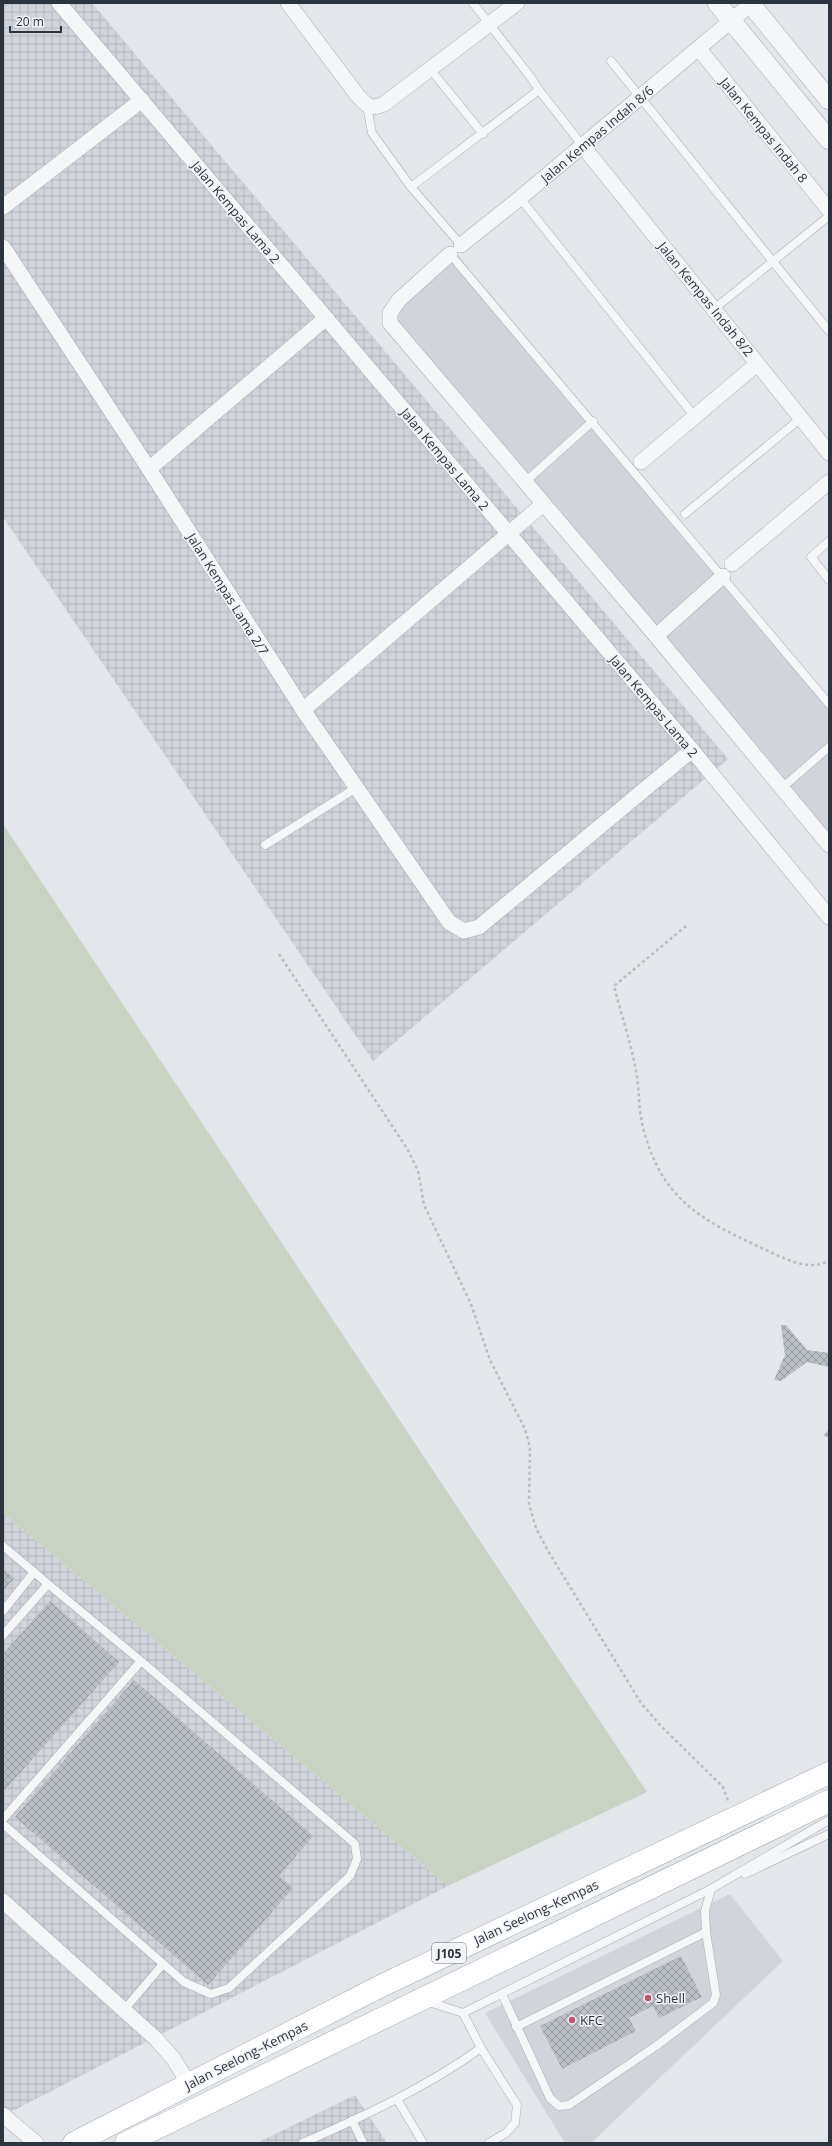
<svg xmlns="http://www.w3.org/2000/svg" width="832" height="2146" font-family="'Open Sans',sans-serif">
<style>
.built{fill:#d1d5db}
.industrial{fill:url(#industrial-grid)}
.grass{fill:#c9d3c4}
.building{fill:url(#building-cross-hatch)}
.lines{fill:none;stroke-linecap:round;stroke-linejoin:round}
.service-casing{stroke:#a8adb4;stroke-width:9}
.minor-casing{stroke:#a8adb4;stroke-width:16}
.tertiary-casing{stroke:#a8adb4;stroke-width:20}
.primary-casing{stroke:#a3abb4;stroke-width:23}
.path{stroke:#b9bcc1;stroke-width:2.5;stroke-dasharray:3 3;stroke-linecap:butt}
.service{stroke:#f5f6f8;stroke-width:8}
.minor{stroke:#f5f6f8;stroke-width:15}
.tertiary{stroke:#f5f6f8;stroke-width:19}
.primary{stroke:#fff;stroke-width:22}
.poi-dot{fill:#c4526a;stroke:#f2f4f7;stroke-width:1.5}
.labels{text-anchor:middle;dominant-baseline:central;stroke-width:3;stroke-linejoin:round;paint-order:stroke}
.shield{fill:#f2f4f7;stroke:#676e77;stroke-width:1}
.shield-label{font-size:12px;font-weight:bold;fill:#2c3440}
.street-label{font-size:13px;fill:#2c3440;stroke:#f2f4f7}
.poi-label{font-size:13px;fill:#2c3440;stroke:#f2f4f7;text-anchor:start}
</style>
<defs>
<pattern id="industrial-grid" width="8" height="8" patternUnits="userSpaceOnUse"><rect width="8" height="8" fill="#d1d5db"/><path d="M0 4h8M4 0v8" fill="none" stroke="#b4b7bd"/></pattern>
<pattern id="building-cross-hatch" width="8" height="8" patternUnits="userSpaceOnUse"><rect width="8" height="8" fill="#babfc6"/><path d="M0 0l8 8M0 8l8-8" fill="none" stroke="#979ca2"/></pattern>
</defs>
<rect width="100%" height="100%" fill="#e3e6ea"/>
<!-- built -->
<g class="built">
<path d="M450,246L829,698V854L384,326V310L396,295Z"/>
<path d="M730,1894L783,1961L591,2143H565L485,2013Z"/>
</g>
<!-- industrial -->
<g class="industrial">
<path d="M3,3H92L728,759L373,1061L3,517Z"/>
<path d="M3,1513L448,1886L3,2116Z"/>
<path d="M355,2095L387,2143H257Z"/>
</g>
<!-- grass -->
<path class="grass" d="M3,824L647,1792L448,1886L3,1513Z"/>
<!-- building -->
<g class="building">
<path d="M781,1325H786L807,1350L829,1353V1367L807,1362L781,1381L774,1380L785,1355Z"/>
<path d="M829,1429V1437L823,1436Z"/>
<path d="M3,1569L14,1578L3,1591Z"/>
<path d="M50,1601L119,1662L3,1792V1654Z"/>
<path d="M134,1680L313,1836L279,1876L293,1888L208,1985L15,1817Z"/>
<path d="M681,1956L702,1997L659,2018L653,2006L629,2018L636,2031L562,2069L540,2026Z"/>
</g>
<g class="lines">
<!-- service casing -->
<g class="service-casing">
<g id="service">
<path d="M611,61L829,331"/>
<path d="M430,69L483,134"/>
<path d="M539,90L582,145"/>
<path d="M367,106L372,133L411,187L539,90L532,79L473,3"/>
<path d="M411,187L461,245"/>
<path d="M520,198L695,417"/>
<path d="M450,254L829,704"/>
<path d="M714,309L829,216"/>
<path d="M525,482L593,421"/>
<path d="M685,514L801,418"/>
<path d="M829,541L811,557L829,580"/>
<path d="M782,788L829,747"/>
<path d="M265,845L356,788"/>
<path d="M3,1546L34,1572L3,1611"/>
<path d="M34,1572L48,1584"/>
<path d="M3,1635L48,1584L141,1661"/>
<path d="M3,1819L141,1661L355,1844L357,1859L350,1876L229,1988L211,1994L184,1982L3,1824"/>
<path d="M745,1874L829,1834"/>
<path d="M502,1994L550,2098L559,2106L569,2105L656,2046L713,2003L716,1995L706,1932L705,1911L711,1889"/>
<path d="M426,2001L463,2013L711,1889L829,1820"/>
<path d="M124,2010L163,1964"/>
<path d="M463,2013L481,2048L517,2105L515,2123L506,2133L489,2143"/>
<path d="M516,2027L706,1932"/>
<path d="M397,2099L423,2143"/>
<path d="M352,2120L363,2143"/>
<path d="M303,2143C364,2116 427,2087 481,2048"/>
</g>
</g>
<!-- minor casing -->
<g class="minor-casing">
<g id="minor">
<path d="M59,3L692,750L829,917"/>
<path d="M288,3L358,96C367,106 371,110 384,104L517,3"/>
<path d="M699,49L829,210"/>
<path d="M582,145L829,453"/>
<path d="M3,207L142,100"/>
<path d="M461,245L520,198L751,4"/>
<path d="M3,247L149,469L303,710L449,922L464,931L479,927L692,750"/>
<path d="M450,254L399,300L390,313V323L656,636L829,845"/>
<path d="M641,462L757,364"/>
<path d="M149,469L326,318"/>
<path d="M732,564L829,482"/>
<path d="M656,636L723,576"/>
<path d="M303,710L543,504"/>
<path d="M3,1901L155,2038L173,2058L189,2084"/>
<path d="M3,2115L36,2143"/>
</g>
</g>
<!-- tertiary casing -->
<g class="tertiary-casing">
<g id="tertiary">
<path d="M717,3L829,140"/>
<path d="M750,3L829,100"/>
</g>
</g>
<!-- primary casing -->
<g class="primary-casing">
<g id="primary">
<path d="M74,2143L381,1986L829,1773"/>
<path d="M126,2143L829,1801"/>
</g>
</g>
<!-- path -->
<g class="path">
<path d="M686,926L614,986C621,1014 631,1043 636,1071C640,1091 638,1112 644,1131C663,1202 704,1221 766,1250C783,1258 811,1273 829,1260"/>
<path d="M279,954L408,1150L418,1171L424,1205L471,1304L490,1360L525,1429L530,1447L529,1504L536,1528L548,1551L641,1703L660,1725L723,1787L728,1801"/>
</g>
<!-- service -->
<use href="#service" class="service"/>
<!-- minor -->
<use href="#minor" class="minor"/>
<!-- tertiary -->
<use href="#tertiary" class="tertiary"/>
<!-- primary -->
<use href="#primary" class="primary"/>
</g>
<!-- markers -->
<g class="poi-dot">
<circle cx="648" cy="1998" r="4"/>
<circle cx="572" cy="2020" r="4"/>
</g>
<g class="labels">
<!-- shield labels -->
<rect class="shield" x="432" y="1943" width="34" height="20" rx="3"/>
<g class="shield-label">
<text x="449" y="1953">J105</text>
</g>
<!-- street labels -->
<g class="street-label">
<text transform="translate(764 130) rotate(51)">Jalan Kempas Indah 8</text>
<text transform="translate(597 134) rotate(-40)">Jalan Kempas Indah 8/6</text>
<text transform="translate(236 212) rotate(50)">Jalan Kempas Lama 2</text>
<text transform="translate(706 299) rotate(51)">Jalan Kempas Indah 8/2</text>
<text transform="translate(445 459) rotate(50)">Jalan Kempas Lama 2</text>
<text transform="translate(228 594) rotate(58)">Jalan Kempas Lama 2/7</text>
<text transform="translate(654 706) rotate(50)">Jalan Kempas Lama 2</text>
<text transform="translate(536 1912) rotate(-25)">Jalan Seelong–Kempas</text>
<text transform="translate(246 2055) rotate(-27)">Jalan Seelong–Kempas</text>
</g>
<!-- poi labels -->
<g class="poi-label">
<text x="656" y="1998">Shell</text>
<text x="580" y="2020">KFC</text>
</g>
</g>
<!-- border -->
<rect width="832" height="2146" fill="none" stroke="#2c3440" stroke-width="8"/>
<!-- scale -->
<path d="M10 26v6h51v-6" fill="none" stroke="#2c3440" stroke-width="2"/>
<text x="16" y="26" font-size="12" fill="#2c3440" stroke="#f2f4f7" stroke-width="3" paint-order="stroke">20 m</text>
</svg>
